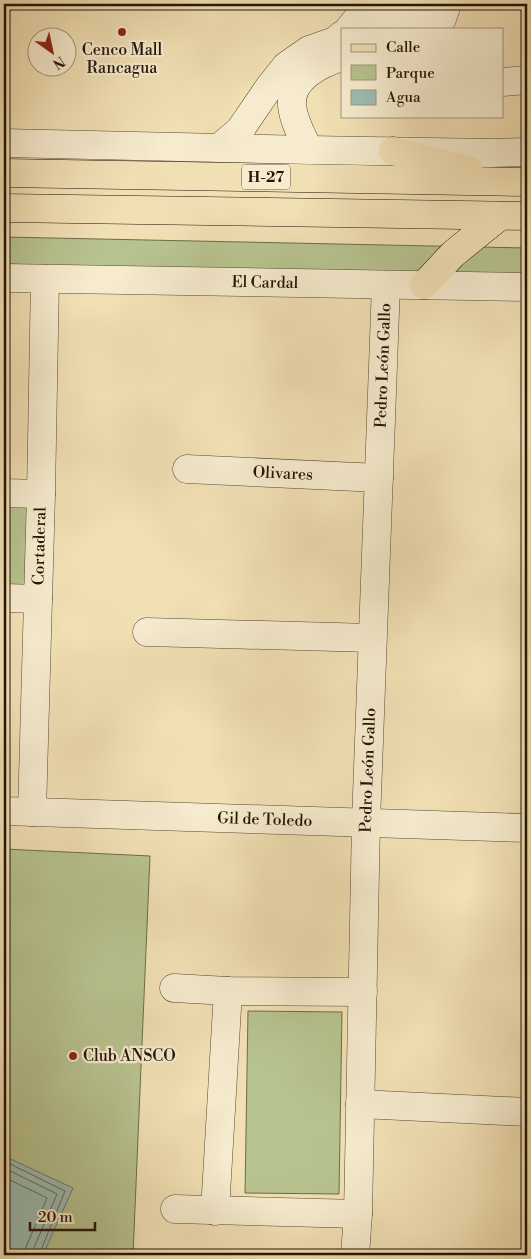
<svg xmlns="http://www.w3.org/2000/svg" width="531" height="1259" font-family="'Libre Bodoni',serif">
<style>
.green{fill:#b7c38f;stroke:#6c6c4a}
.water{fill:#9cbcb3;stroke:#6b796e}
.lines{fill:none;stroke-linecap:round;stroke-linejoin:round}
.shore{stroke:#5f685c;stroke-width:1}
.minor-casing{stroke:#564832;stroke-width:29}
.major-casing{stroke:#221506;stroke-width:29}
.minor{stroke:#f6ebce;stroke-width:28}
.major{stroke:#f1e0b4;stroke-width:28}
.poi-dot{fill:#8f2418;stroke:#f6ebce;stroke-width:2}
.labels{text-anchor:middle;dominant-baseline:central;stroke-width:4.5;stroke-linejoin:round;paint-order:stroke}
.shield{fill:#f6ebce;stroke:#625542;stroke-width:1}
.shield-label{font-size:15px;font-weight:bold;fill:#221506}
.poi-label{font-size:16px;fill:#221506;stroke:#f6ebce}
.street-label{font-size:16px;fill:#221506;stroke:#f6ebce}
</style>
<rect width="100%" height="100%" fill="#f1e0b4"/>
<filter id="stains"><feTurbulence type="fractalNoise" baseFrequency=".004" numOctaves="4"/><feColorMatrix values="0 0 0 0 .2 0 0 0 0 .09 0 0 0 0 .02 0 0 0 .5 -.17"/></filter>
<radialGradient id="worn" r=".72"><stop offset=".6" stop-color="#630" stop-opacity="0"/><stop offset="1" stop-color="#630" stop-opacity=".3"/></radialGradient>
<!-- green -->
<g class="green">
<path d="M4,237L527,248V279L4,264Z"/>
<path d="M4,498L36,499L33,593L4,592Z"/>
<path d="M4,849L150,856L133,1255H4Z"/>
<path d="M248,1011L342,1012L339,1194L245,1193Z"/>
</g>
<!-- water -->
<path class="water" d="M4,1156L73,1188L43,1255H4Z"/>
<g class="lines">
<!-- shore -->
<g class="shore">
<path d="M4,1161L65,1191L39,1255"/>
<path d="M4,1168L57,1194L33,1250V1255"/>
<path d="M4,1177L47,1198L26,1247L25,1255"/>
</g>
<!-- minor casing -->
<g class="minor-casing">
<g id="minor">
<path d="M349,29L369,4"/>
<path d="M375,29L388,21L397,4"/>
<path d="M408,29L415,18L421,4"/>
<path d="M433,29L442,19L447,4"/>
<path d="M502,82L527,80"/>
<path d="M4,143L309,150L491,153L527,152"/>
<path d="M219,148L240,130L270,86L286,66L309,50L335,41L342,35"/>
<path d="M309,150C302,136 294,122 292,106C289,79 321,63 342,57"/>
<path id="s1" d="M4,278L527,287"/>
<path id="s2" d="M187,469L379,478"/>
<path d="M4,493L41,494"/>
<path d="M4,598L38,599"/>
<path d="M147,632L372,638"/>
<path id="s3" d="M4,811L527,828"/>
<path id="s4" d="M32,812L41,494L45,279"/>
<path d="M174,988L228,991L363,992"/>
<path d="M360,1104L527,1112"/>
<path d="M175,1209L358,1214"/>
<path d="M215,1211L228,991"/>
<path id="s5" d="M355,1255L358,1214L366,822L386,285"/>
</g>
</g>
<!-- major casing -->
<g class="major-casing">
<g id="major">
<path d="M393,151L469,170"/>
<path d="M4,173L527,182"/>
<path d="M4,208L527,216"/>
<path d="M424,285L453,254L500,216"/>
</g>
</g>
<!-- minor -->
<use href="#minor" class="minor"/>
<!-- major -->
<use href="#major" class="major"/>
</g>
<!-- markers -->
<g class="poi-dot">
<circle cx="122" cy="32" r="5"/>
<circle cx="73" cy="1056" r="5"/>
</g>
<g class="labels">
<!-- shield labels -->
<rect class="shield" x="242" y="164.5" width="48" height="25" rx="4"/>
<g class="shield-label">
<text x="266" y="177">H-27</text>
</g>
<!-- poi labels -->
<g class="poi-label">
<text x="122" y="50">Cenco Mall<tspan x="122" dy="18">Rancagua</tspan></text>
<text x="83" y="1056" text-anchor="start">Club ANSCO</text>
</g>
<!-- street labels -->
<g class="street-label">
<text stroke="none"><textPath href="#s1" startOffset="261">El Cardal</textPath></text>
<text stroke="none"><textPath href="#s5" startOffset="890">Pedro León Gallo</textPath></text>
<text stroke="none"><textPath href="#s2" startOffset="96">Olivares</textPath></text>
<text stroke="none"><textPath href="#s4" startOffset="266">Cortaderal</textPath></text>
<text stroke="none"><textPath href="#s5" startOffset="485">Pedro León Gallo</textPath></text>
<text stroke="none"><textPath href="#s3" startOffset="261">Gil de Toledo</textPath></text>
</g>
</g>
<!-- margin -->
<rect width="531" height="1259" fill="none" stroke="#f1e0b4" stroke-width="20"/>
<rect x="5" y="5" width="521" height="1249" fill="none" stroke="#221506" stroke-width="2.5"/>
<rect x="10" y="10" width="511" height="1239" fill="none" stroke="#221506"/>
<!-- legend -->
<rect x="341" y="28" width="162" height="90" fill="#f6ebce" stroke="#a1957e"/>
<rect x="351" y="44" width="25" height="8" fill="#f1e0b4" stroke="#a1957e"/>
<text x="386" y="52" font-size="15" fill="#221506">Calle</text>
<rect x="351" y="65" width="25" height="15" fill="#b7c38f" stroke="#a1957e"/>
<text x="386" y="78" font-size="15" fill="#221506">Parque</text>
<rect x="351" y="90" width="25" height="15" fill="#9cbcb3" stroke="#a1957e"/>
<text x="386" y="102" font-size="15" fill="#221506">Agua</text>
<!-- north arrow -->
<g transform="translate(52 52) rotate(147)"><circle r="24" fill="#f6ebce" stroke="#a1957e"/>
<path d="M0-4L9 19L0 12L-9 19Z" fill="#8f2418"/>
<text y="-8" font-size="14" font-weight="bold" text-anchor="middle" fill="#221506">N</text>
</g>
<!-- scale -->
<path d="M30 1222v8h65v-8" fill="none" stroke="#221506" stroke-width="2.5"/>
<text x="38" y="1222" font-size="15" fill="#221506" stroke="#f6ebce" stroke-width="4" paint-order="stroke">20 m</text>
<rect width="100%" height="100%" filter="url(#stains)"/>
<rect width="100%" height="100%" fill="url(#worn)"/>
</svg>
